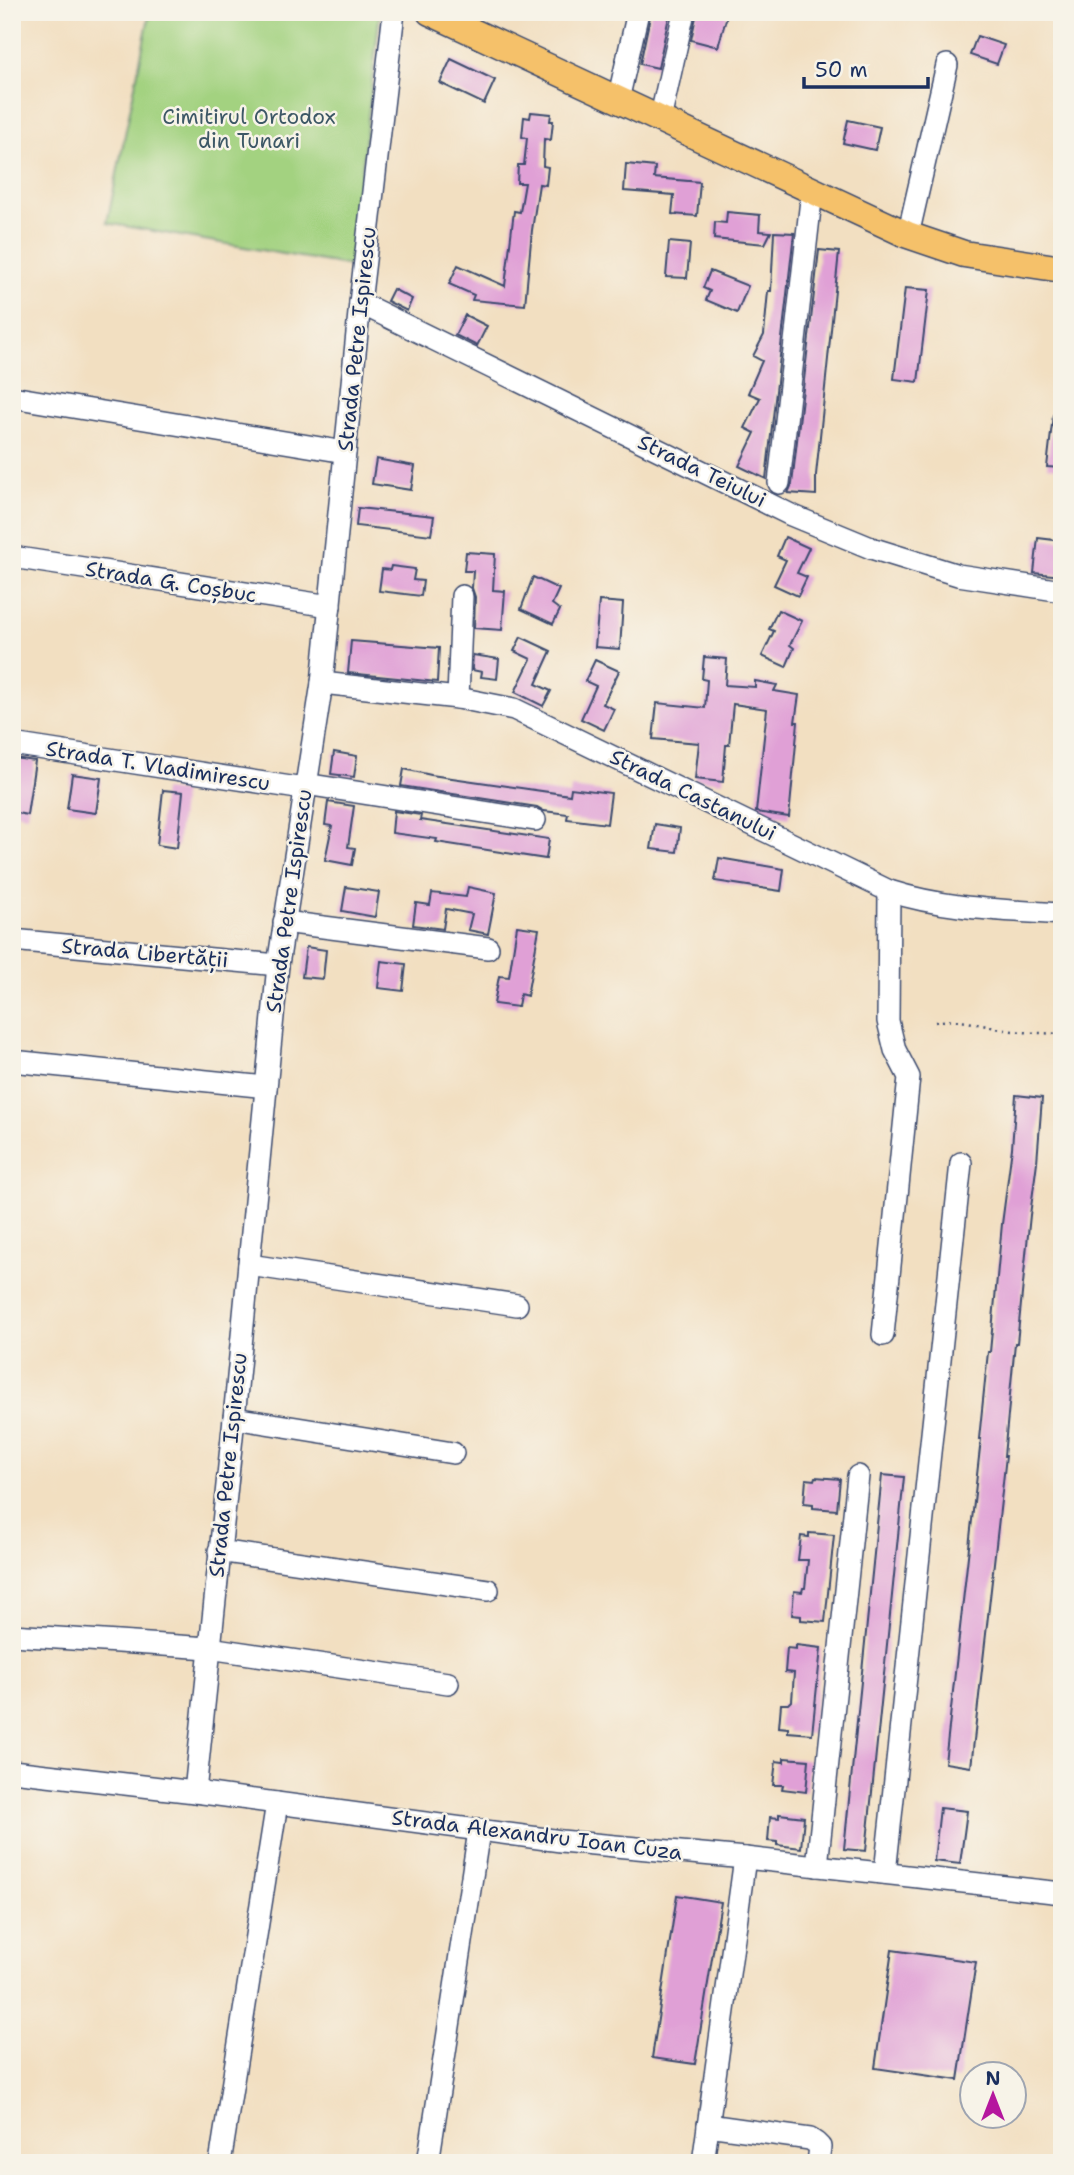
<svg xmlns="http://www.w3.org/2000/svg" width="1074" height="2175" font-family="'Shantell Sans',sans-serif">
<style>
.green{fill:#a3d280;stroke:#5f806f;stroke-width:2}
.building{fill:#e0a0d6}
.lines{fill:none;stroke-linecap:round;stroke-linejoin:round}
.minor-casing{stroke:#3b496d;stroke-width:24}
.major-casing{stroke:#3b496d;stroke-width:29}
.path{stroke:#3b496d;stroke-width:2.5;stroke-dasharray:2 5;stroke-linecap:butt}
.minor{stroke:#fff;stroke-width:21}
.major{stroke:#f5c16b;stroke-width:26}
.labels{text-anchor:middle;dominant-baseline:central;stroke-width:5;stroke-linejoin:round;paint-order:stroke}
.park-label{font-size:21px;fill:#3d5866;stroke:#f7f3e8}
.street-label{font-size:21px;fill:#1b2f5e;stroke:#f7f3e8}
</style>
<rect width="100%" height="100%" fill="#f7f3e8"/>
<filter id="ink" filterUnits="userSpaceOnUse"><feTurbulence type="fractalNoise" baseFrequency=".0143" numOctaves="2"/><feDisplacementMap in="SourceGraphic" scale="14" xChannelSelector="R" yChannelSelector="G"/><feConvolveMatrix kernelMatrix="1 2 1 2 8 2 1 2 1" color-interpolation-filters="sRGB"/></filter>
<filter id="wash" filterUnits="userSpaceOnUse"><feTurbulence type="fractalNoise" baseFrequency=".00686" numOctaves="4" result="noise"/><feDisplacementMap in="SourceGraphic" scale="28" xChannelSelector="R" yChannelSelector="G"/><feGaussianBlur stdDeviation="1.57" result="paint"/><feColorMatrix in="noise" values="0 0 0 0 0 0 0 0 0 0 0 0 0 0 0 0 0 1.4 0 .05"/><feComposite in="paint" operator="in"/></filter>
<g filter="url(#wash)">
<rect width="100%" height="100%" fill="#f2dfc1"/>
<!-- green -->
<path class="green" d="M150,12H380L351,266L107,223Z"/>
<g id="blocks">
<!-- building -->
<g class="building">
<path d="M651,12H670L658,68L640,64Z"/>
<path d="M697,12H728L718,47L691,40Z"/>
<path d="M977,36L1004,45L997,64L970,55Z"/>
<path d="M451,59L495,80L484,104L440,83Z"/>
<path d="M531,112L551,114L550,121H553L551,140L544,139L543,166L548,167L546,185L539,184L532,230L525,305L472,300L474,295L449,284L458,265L505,286L514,211L520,212L525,183H517L518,165H524L527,138L522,137L524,117L530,118Z"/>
<path d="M848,120L880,127L875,150L843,143Z"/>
<path d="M626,164L655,167L654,178L700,182L697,216L672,214L674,195L624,191Z"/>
<path d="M727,212L760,215L759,231L771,232L765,244L714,239L715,222L726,223Z"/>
<path d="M774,232L794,233L766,479L739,466L755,433L745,428L760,398L748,393L762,361L753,356L764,335L768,291H771Z"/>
<path d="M669,242L690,244L687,278L666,277Z"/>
<path d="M819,250L839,252L816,475V495L788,493L792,484Z"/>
<path d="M710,271L748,286L737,313L706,300L710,291L703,288Z"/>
<path d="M905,288L929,290L918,382L894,379Z"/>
<path d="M393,289L412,299L407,311L387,301Z"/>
<path d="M465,315L487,326L477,346L455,335Z"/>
<path d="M1053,415L1062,416V468L1047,467Z"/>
<path d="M376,459L415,466L411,490L372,484Z"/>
<path d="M358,508L434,516L431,535L356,526Z"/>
<path d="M785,537L809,548L797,573L807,577L798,596L774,585L786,560L777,556Z"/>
<path d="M1038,538L1062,541V576L1034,573Z"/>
<path d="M466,552L495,554L493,590L505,591L502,630L474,628L475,597L472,588L473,571H464Z"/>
<path d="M391,566L415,569L413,580L423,581L421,596L379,591L382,569L390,570Z"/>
<path d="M533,577L559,589L552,604L560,610L553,624L521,609Z"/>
<path d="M599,601L623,603L620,649L595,647Z"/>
<path d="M778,610L802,621L790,645L794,648L786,667L762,656L774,631L769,629Z"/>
<path d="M521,637L551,651L536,684L551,691L543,706L515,692L531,659L514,651Z"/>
<path d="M351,641L439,648L437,682L348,673Z"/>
<path d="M473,655L499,659L497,679L481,677L482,672L472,670Z"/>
<path d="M704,657L727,659L725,685L755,687V681L777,685L774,691L799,695L795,722H798L789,817L756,812L767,709L733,704L729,745H726L723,782L695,779L699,743L653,739L657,703L705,708L707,680L702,679Z"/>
<path d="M595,660L619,671L603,704L614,709L604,730L581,719L596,686L585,681Z"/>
<path d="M334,752L357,756L354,777L331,774Z"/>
<path d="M14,758L35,761L27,815L12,812V772Z"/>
<path d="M404,769L431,775L570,795L571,788L611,793L607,824L567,819L568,814L544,811L537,807L401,786Z"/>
<path d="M72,774L101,778L96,813L67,809Z"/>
<path d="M163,790L183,792L177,848L157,845Z"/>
<path d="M328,802L354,806L348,847L355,848L352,865L325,860L332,826L325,825Z"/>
<path d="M394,811L421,815L420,820L549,839L546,859L436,842L437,839L392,833Z"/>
<path d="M655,824L680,828L677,852L651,849Z"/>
<path d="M719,858L784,869L781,891L715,881Z"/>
<path d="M346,887L379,892L375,917L342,911Z"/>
<path d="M468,887L496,893L488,934L468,930L472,914L446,909L443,929L413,925L416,903L430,905L432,893L466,897Z"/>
<path d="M517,926L539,929L527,996L520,994L518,1007L494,1004L499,976L509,977Z"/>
<path d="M306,947L326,950L323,979L302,977Z"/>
<path d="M381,961L406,964L403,991L378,988Z"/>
<path d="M1016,1095L1042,1098L1037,1162L1030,1215L1017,1343H1015L1004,1456H1006L971,1767L945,1763L981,1439H979L988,1352H990L1002,1224L1012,1148Z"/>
<path d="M882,1475L904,1477L866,1851L844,1849Z"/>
<path d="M815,1477L840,1479L837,1510L813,1508V1504L804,1503L806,1479L814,1480Z"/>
<path d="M809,1533L834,1535L825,1622L801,1620V1616L792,1615L794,1591L802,1592L803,1588H805L808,1560H798L801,1536L809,1537Z"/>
<path d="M796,1645L821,1648L812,1734L788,1732V1728L779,1727L781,1704H789L792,1701L794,1673L785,1672L787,1648L796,1649Z"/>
<path d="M784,1758L809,1760L806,1792L782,1789L783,1785H773L776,1761L784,1762Z"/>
<path d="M940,1808L967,1811L960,1864L934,1861Z"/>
<path d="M779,1814L804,1817L801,1848L777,1845V1842L768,1841L770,1817L779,1818Z"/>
<path d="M677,1895L721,1902L695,2064L652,2058Z"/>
<path d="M892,1950L976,1962L958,2080L875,2068Z"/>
</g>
</g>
</g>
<g filter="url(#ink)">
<use href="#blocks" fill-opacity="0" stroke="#3b496d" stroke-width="2"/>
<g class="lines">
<!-- minor casing -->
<g class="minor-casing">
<g id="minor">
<path d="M618,100L638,12"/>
<path d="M660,120L684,12"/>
<path d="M908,235L947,65"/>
<path d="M360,303L791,515L871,548L958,575L1062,591"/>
<path d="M12,397L345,452"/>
<path d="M779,483L812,191"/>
<path d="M12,557L330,606"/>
<path d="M322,683L458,698L514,709L889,891C945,909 1003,910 1062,914"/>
<path d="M458,698L462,596"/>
<path d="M12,744L304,789"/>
<path d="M305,784L535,820"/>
<path d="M284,922L488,948"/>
<path d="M12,940L278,965"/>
<path d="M12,1061L266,1087"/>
<path d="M249,1265L517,1305"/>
<path d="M883,1335L909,1077L895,1050L888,1021L889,891"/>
<path d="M234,1418L453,1453"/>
<path d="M219,1551L488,1590"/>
<path d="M12,1635L209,1648L448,1683"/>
<path d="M12,1771L195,1792L561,1841L745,1858L1062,1893"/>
<path d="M195,1792L234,1418L278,965L322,683L360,303L394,12"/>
<path d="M817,1866L858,1476"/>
<path d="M885,1873L961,1163"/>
<path d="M708,2125L810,2139L816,2143L820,2147L818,2163"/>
<path d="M220,2163L277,1803"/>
<path d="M428,2163L479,1831"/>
<path d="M703,2163L745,1858"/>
</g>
</g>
<!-- major casing -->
<g class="major-casing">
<path id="major" d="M430,12L908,235L964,254L1062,269"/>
</g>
<!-- path -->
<path class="path" d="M935,1022C960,1017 982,1026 1006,1030C1024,1033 1043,1033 1062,1034"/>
<!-- minor -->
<use href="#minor" class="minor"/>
<!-- major -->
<use href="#major" class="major"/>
</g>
</g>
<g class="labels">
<!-- park labels -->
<g class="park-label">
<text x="249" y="117">Cimitirul Ortodox<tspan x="249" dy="24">din Tunari</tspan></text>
</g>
<!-- street labels -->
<g class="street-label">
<text transform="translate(357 339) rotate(-84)">Strada Petre Ispirescu</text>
<text transform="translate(702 471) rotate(26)">Strada Teiului</text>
<text transform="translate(171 582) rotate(9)">Strada G. Coșbuc</text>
<text transform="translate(158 766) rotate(9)">Strada T. Vladimirescu</text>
<text transform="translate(693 795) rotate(26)">Strada Castanului</text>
<text transform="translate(289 901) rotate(-82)">Strada Petre Ispirescu</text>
<text transform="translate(145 953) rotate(5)">Strada Libertății</text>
<text transform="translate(228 1465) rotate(-84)">Strada Petre Ispirescu</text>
<text transform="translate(537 1835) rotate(7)">Strada Alexandru Ioan Cuza</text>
</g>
</g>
<!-- margin -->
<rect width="1074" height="2175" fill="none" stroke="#f7f3e8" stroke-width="42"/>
<!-- north arrow -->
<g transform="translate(993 2095)"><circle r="33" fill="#f7f3e8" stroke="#9fa5b1" stroke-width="2"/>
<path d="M0-5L12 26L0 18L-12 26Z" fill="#b5179e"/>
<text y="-10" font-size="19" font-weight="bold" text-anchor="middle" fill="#1b2f5e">N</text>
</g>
<!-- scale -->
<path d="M804 77v10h124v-10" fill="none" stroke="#1b2f5e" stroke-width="3.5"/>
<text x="815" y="77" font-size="21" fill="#1b2f5e" stroke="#f7f3e8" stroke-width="5" paint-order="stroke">50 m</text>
</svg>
